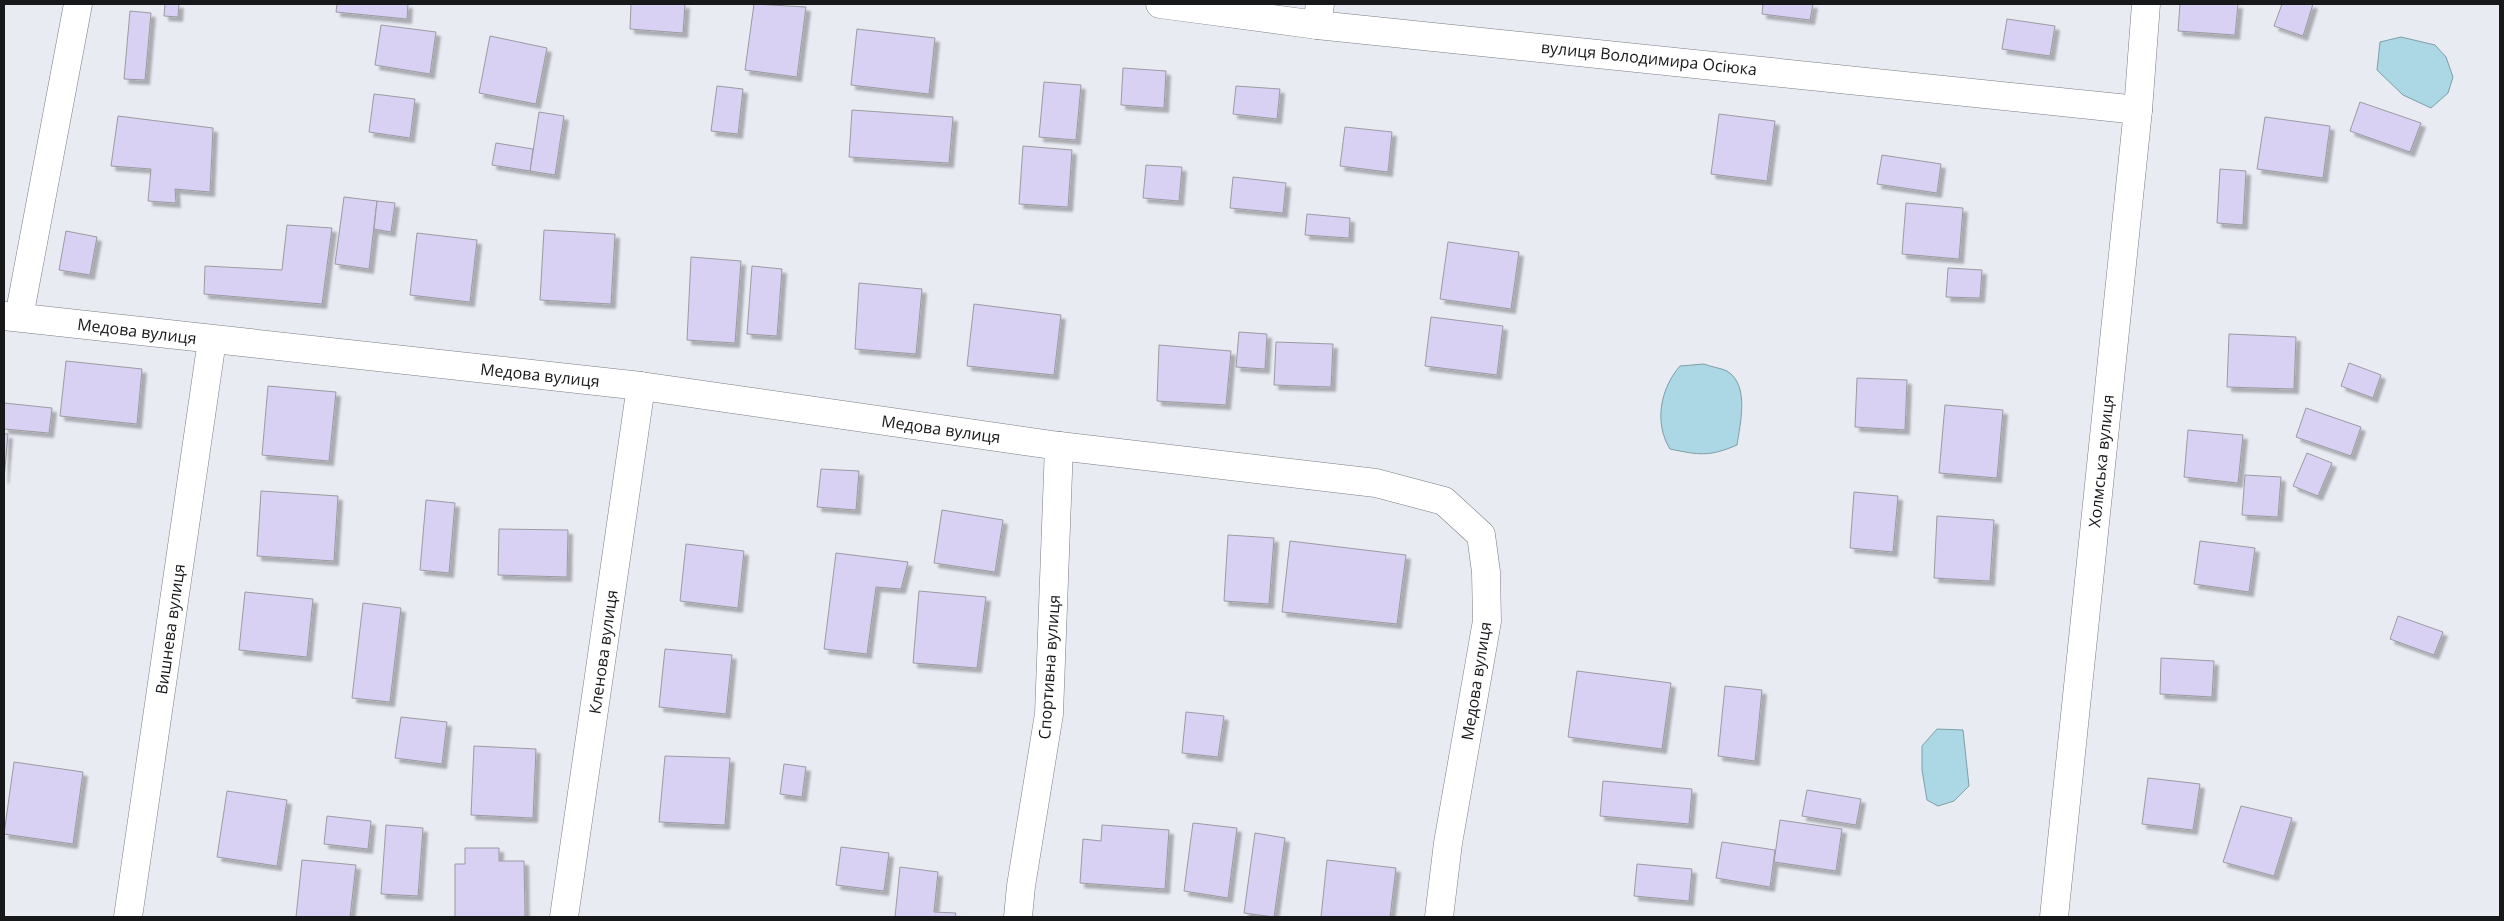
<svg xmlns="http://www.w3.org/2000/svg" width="2504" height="921" font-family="'Open Sans',sans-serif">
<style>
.water{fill:#abd8e4;stroke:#7f9ea7}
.building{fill:#d8d1f4;stroke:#9b9aa1;filter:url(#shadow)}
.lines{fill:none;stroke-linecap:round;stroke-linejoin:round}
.street-casing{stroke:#7a7d83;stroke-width:29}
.secondary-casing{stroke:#7a7d83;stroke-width:29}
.street{stroke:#fff;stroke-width:28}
.secondary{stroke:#fff;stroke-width:28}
.labels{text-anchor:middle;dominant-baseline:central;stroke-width:4.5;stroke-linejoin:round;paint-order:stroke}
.street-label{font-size:16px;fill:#17181a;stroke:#fff}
</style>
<defs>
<filter id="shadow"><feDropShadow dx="4.5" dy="4.5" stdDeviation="1" flood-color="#0004"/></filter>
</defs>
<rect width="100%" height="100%" fill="#e8ebf2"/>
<!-- water -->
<g class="water">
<path d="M2401,37L2435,45L2446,57L2453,77L2448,93L2431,108L2403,95L2377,70L2380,42Z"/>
<path d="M1704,364C1711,367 1721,368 1727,371C1750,385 1740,424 1737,445C1709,457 1699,455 1670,449C1654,423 1660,389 1680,366Z"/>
<path d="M1937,729L1963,730L1969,786L1954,801L1938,806L1927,800L1922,770V746Z"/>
</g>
<!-- building -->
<g class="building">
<path d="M165,4H179L178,17L164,16Z"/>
<path d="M337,4H408L407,19L336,12Z"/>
<path d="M631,4H685L683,33L630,29Z"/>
<path d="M754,4L806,7L797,77L745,70Z"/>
<path d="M1763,4H1813L1810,20L1762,14Z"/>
<path d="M2180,4H2238L2235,35L2178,31Z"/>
<path d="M2282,4H2313L2303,36L2274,26Z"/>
<path d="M130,11L151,13L145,80L124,79Z"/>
<path d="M2007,19L2055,26L2050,56L2002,49Z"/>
<path d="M381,25L436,32L430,74L375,65Z"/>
<path d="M857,29L935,38L929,94L851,85Z"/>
<path d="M490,36L547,48L536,104L479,93Z"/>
<path d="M1123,68L1166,71L1164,108L1121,105Z"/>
<path d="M1044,82L1081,85L1076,140L1039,137Z"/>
<path d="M717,86L743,89L738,134L711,131Z"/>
<path d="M1236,86L1280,89L1277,119L1233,114Z"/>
<path d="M374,94L415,99L410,138L369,132Z"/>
<path d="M2360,102L2421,123L2410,152L2350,131Z"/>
<path d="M852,110L953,117L949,163L849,157Z"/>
<path d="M539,112L564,116L555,175L530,171Z"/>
<path d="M1719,114L1775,121L1767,181L1711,174Z"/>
<path d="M118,116L213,128L210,192L175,189L176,203L148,201L151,169L111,166Z"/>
<path d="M2265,117L2330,126L2323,178L2257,169Z"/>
<path d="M1345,127L1392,132L1388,172L1340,166Z"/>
<path d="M496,143L533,149L530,171L492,165Z"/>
<path d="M1023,146L1072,150L1068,207L1019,204Z"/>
<path d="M1882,155L1941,164L1937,193L1877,184Z"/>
<path d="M1146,165L1182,167L1179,201L1143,198Z"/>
<path d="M2220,169L2246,171L2243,225L2217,223Z"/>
<path d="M1233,177L1286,183L1283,213L1230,208Z"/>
<path d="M344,197L377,201L369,269L335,264Z"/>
<path d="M377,201L395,203L391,232L374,229Z"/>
<path d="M1906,203L1963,208L1959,259L1902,254Z"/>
<path d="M1307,214L1350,218L1349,238L1305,235Z"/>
<path d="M287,225L332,228L322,304L204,294L205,266L282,270Z"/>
<path d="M544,230L615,234L611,304L540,300Z"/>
<path d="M66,231L97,237L90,275L59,270Z"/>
<path d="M417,233L477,240L470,302L410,295Z"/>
<path d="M1448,242L1519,252L1511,309L1440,299Z"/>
<path d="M691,257L741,261L735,343L687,340Z"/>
<path d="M752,266L782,269L777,336L747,334Z"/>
<path d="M1948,268L1982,270L1980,298L1946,297Z"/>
<path d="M859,283L922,289L916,354L855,349Z"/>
<path d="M974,304L1061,315L1054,375L967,366Z"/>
<path d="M1431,317L1503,326L1497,375L1425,366Z"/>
<path d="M1239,332L1267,334L1265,369L1236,367Z"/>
<path d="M2229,334L2296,337L2294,389L2227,387Z"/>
<path d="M1276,342L1333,344L1331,387L1274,385Z"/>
<path d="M1159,345L1231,351L1226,405L1157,401Z"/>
<path d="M66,361L142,369L137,424L60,416Z"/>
<path d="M2349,363L2381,375L2373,398L2341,386Z"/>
<path d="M1857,378L1907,380L1905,430L1855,427Z"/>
<path d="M268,386L336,392L329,461L262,455Z"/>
<path d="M4,403L52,408L49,433L4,429Z"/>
<path d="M1945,405L2003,410L1997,478L1939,473Z"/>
<path d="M2306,408L2361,427L2351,456L2296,437Z"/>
<path d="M2188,430L2243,435L2238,483L2184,477Z"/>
<path d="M4,434H8L4,479Z"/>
<path d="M2307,453L2332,463L2318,496L2293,486Z"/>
<path d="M821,469L859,471L856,510L817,507Z"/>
<path d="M2245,475L2281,477L2278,517L2242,515Z"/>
<path d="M261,491L338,496L334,561L257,556Z"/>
<path d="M1854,492L1898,496L1893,552L1850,548Z"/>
<path d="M426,500L455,503L449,573L420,570Z"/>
<path d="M942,510L1003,520L995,572L934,563Z"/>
<path d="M1937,516L1994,520L1990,581L1934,578Z"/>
<path d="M499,529L568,530L567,577L498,575Z"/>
<path d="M1228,535L1274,538L1269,604L1224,601Z"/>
<path d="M1290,541L1406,555L1397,624L1282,612Z"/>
<path d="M2200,541L2255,548L2249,592L2194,584Z"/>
<path d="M686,544L744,551L738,608L680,601Z"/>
<path d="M836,553L908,562L901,589L876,587L867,654L824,649Z"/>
<path d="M919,591L986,597L977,668L913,663Z"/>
<path d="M245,592L313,599L307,657L239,650Z"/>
<path d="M363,603L401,608L390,702L352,698Z"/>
<path d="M2398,616L2443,632L2434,655L2390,639Z"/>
<path d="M665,649L732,655L726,714L659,707Z"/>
<path d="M2161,658L2214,661L2212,697L2160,694Z"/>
<path d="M1577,671L1671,683L1662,749L1568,737Z"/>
<path d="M1725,686L1762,690L1755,761L1718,756Z"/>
<path d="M1186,712L1224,716L1218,757L1182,753Z"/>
<path d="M401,717L447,722L442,764L395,758Z"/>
<path d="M474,746L536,749L533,818L471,815Z"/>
<path d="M665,756L730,758L725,825L659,822Z"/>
<path d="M14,762L83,772L73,844L4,834Z"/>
<path d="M784,764L806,767L802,797L780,794Z"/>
<path d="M2148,778L2200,784L2193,830L2142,824Z"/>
<path d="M1603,781L1692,789L1689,824L1600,816Z"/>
<path d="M1807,790L1861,799L1856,825L1802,816Z"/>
<path d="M227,791L287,800L277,866L217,857Z"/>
<path d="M2241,806L2292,818L2274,876L2223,862Z"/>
<path d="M327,816L371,821L368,849L324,844Z"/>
<path d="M1780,820L1842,829L1836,871L1774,862Z"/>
<path d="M1193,823L1237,828L1228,898L1184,891Z"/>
<path d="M386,825L423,828L418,896L381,894Z"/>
<path d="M1102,825L1169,830L1165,889L1080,883L1083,839L1101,841Z"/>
<path d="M1255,833L1285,838L1274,917L1244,913Z"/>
<path d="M1722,842L1775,850L1770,887L1716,878Z"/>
<path d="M841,847L889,853L884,891L836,885Z"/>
<path d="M465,848H499V861H524L525,917H455V864H465Z"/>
<path d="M302,860L356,865L350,917H296Z"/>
<path d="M1327,860L1396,868L1390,917H1321Z"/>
<path d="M1637,864L1692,869L1689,901L1634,896Z"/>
<path d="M900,867L938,872L934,912L956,913L955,917H895Z"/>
</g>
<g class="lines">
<!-- street casing -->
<g class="street-casing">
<g id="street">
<path d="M1317,25L1320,4"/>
<path d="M4,316L641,386L1059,446L1376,483L1444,501L1481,535L1486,572L1487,621L1448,843L1439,917"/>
<path d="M19,317L78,4"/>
<path d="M128,917L212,340"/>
<path d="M564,917L641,386"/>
<path d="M1018,917L1021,886L1049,714L1059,446"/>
<path d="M2054,917L2138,110"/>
</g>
</g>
<!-- secondary casing -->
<g class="secondary-casing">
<path id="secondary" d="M1160,4L1317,25L2138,110L2146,4"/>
</g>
<!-- street -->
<use href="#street" class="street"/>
<!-- secondary -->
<use href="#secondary" class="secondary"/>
</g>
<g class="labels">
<!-- street labels -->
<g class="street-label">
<text transform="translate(1649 58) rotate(6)">вулиця Володимира Осіюка</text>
<text transform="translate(137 331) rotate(7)">Медова вулиця</text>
<text transform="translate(540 375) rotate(6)">Медова вулиця</text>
<text transform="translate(941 429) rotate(8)">Медова вулиця</text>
<text transform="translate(2101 461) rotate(-84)">Холмська вулиця</text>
<text transform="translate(170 629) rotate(-82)">Вишнева вулиця</text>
<text transform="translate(603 652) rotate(-82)">Кленова вулиця</text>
<text transform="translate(1049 667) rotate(-86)">Спортивна вулиця</text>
<text transform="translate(1476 681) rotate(-81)">Медова вулиця</text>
</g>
</g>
<!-- border -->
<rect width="2504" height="921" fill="none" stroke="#17181a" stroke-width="10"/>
</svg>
